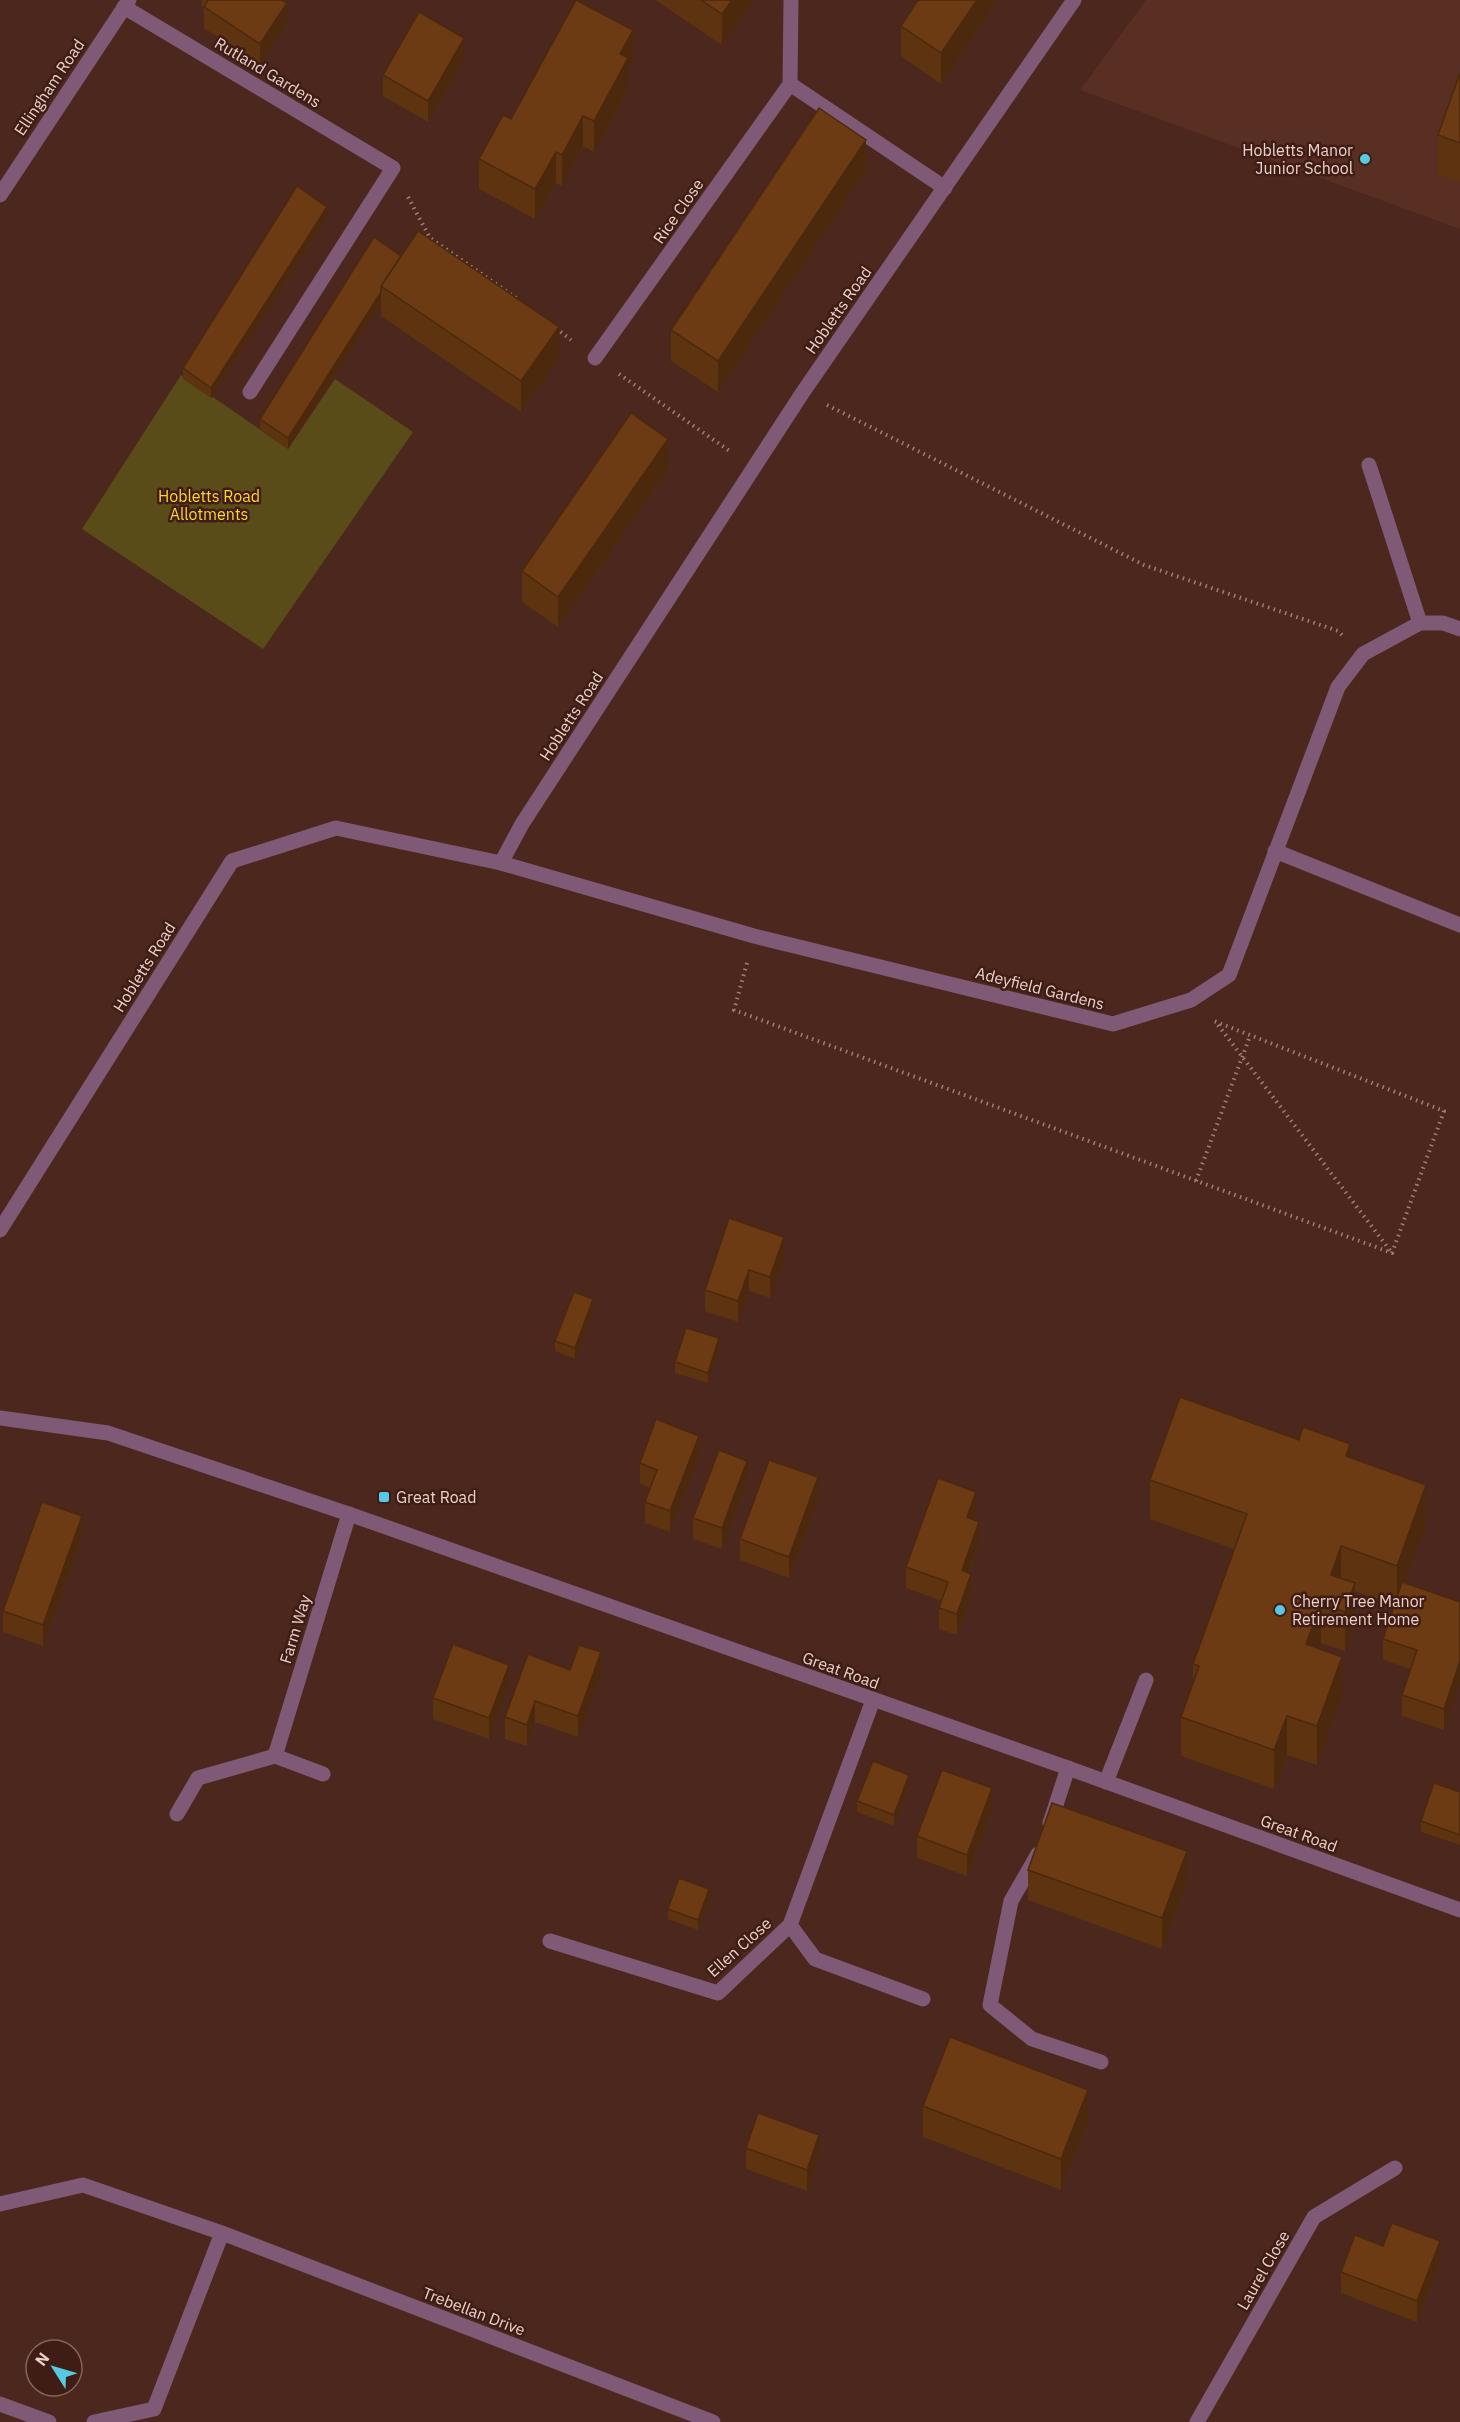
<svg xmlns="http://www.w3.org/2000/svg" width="1460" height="2422" font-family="'IBM Plex Sans',sans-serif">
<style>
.built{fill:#592e23}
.green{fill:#594c19}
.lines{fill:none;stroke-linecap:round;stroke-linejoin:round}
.path{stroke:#9e8079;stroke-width:4;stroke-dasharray:1.5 4.5;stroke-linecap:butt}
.minor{stroke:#7f5976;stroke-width:15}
.wall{fill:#5d3310}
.shaded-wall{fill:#4c290d}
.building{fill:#6c3b13;stroke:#4c290d;stroke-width:1.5}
.poi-dot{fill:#57c9e3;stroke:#401d14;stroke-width:2}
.labels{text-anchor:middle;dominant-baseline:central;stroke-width:5;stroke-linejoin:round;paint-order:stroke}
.street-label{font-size:16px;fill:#ead1cb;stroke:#401d14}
.poi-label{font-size:16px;fill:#ead1cb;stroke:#401d14;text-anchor:start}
.park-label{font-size:16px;fill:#fcd628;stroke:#401d14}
</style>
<rect width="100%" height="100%" fill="#4b271e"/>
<!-- built -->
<path class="built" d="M1146,0H1460V229L1080,90Z"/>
<!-- green -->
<path class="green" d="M181,375L288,449L335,379L413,432L263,649L82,529Z"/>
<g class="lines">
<!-- path -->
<g class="path">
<path d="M408,197L430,238L516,298"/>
<path d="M556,328L571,340"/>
<path d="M619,374L731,452"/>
<path d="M827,405L1144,565L1338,631L1342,635"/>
<path d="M747,963L734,1010L1392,1253L1444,1111L1214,1021"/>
<path d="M1218,1025L1392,1253"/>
<path d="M1196,1181L1250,1036"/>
</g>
<!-- minor -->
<g class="minor">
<path d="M124,7L393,168L250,392"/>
<path d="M790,84L945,188"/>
<path d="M0,195L129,0"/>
<path d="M595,358L790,84L791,0"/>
<path d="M1369,465L1420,623"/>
<path d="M1275,851L1460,925"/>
<path d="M501,863L754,936L1113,1024L1191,1000L1229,975L1338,687L1363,654L1420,623H1443L1460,629"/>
<path d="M0,1230L232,861L336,828L501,863L522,824L803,392L1074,0"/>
<path d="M0,1418L108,1433L349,1514L1068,1768L1460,1910"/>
<path d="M275,1756L349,1514"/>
<path d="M1106,1782L1146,1680"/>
<path d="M177,1814L198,1778L275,1756L323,1774"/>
<path d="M1050,1823L1068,1768"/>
<path d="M1038,1854L1011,1901L990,2005L1032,2039L1101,2062"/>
<path d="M790,1925L815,1959L923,1999"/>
<path d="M550,1941L718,1993L790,1925L873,1700"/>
<path d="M0,2204L83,2185L222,2233L713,2422"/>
<path d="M0,2404L49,2422"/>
<path d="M94,2422L154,2409L222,2233"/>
<path d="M1197,2422L1314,2217L1395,2168"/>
</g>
</g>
<!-- wall -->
<g class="wall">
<path d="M202,0H282L287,24L260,65L204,28V9L202,7Z"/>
<path d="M655,0H753L722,45Z"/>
<path d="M918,0H998L941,84L901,56V26Z"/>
<path d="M464,59L428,122L383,96V75Z"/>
<path d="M633,61L628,70V89L594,152L583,146L562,186L556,183L535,219L479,189V159L511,119Z"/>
<path d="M1460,73V182L1438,174V135Z"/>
<path d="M866,170L718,392L671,361V330Z"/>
<path d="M327,217L211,398L183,379V368Z"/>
<path d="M401,256L559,358L521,412L381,316V303L288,449L260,429V419Z"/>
<path d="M668,470L558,627L522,602V571Z"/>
<path d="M729,1218L784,1258L770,1298L749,1291L738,1322L705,1311V1290Z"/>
<path d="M593,1310L575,1359L555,1351V1341Z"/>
<path d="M719,1349L708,1383L675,1373V1362Z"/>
<path d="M699,1457L670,1532L645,1523V1502L650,1488L640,1484V1463Z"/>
<path d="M1350,1458L1426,1525L1405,1583L1460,1602L1444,1730L1402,1716V1695L1411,1669L1383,1660V1639L1394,1605L1355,1591V1622L1345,1651L1321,1643L1319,1649L1342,1697L1317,1765L1287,1755L1274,1789L1181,1756V1717L1193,1682V1664L1234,1549L1150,1519V1480Z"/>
<path d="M747,1482L722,1549L693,1539V1518Z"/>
<path d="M818,1499L789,1578L740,1560V1539Z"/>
<path d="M976,1513L974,1520L979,1543L969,1573L971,1595L957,1635L939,1629V1608L942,1601L906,1588V1567Z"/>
<path d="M82,1537L43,1646L3,1632V1611Z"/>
<path d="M570,1670L601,1673L578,1737L535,1722L527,1746L505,1739V1717Z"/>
<path d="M509,1686L489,1739L433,1719V1698Z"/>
<path d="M909,1785L894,1826L857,1812V1801Z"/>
<path d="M1460,1792V1845L1421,1832V1821Z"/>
<path d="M992,1810L967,1876L917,1858V1836Z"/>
<path d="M1028,1870L1187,1882L1162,1949L1028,1900Z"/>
<path d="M709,1899L698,1930L668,1919V1909Z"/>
<path d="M923,2106L1088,2121L1061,2190L923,2137Z"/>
<path d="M746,2148L819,2156L807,2191L746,2169Z"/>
<path d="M1383,2246L1440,2262L1417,2322L1341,2293V2272Z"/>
</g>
<!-- shaded-wall -->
<g class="shaded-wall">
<path d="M732,0H753L722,45V14Z"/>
<path d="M977,0H998L941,84V53Z"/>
<path d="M287,3V24L260,65V44Z"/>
<path d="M633,30V61L628,70V89L594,152V121L620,54Z"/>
<path d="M464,38V59L428,122V101Z"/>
<path d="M583,116V146L562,186V155Z"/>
<path d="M866,140V170L718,392V361Z"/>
<path d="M556,152V183L535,219V189Z"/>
<path d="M327,207V217L211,398V388Z"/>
<path d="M381,292V303L288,449V438Z"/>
<path d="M559,327V358L521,412V381Z"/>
<path d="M668,439V470L558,627V597Z"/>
<path d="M784,1237V1258L770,1298V1277Z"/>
<path d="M749,1270V1291L738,1322V1301Z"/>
<path d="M593,1299V1310L575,1359V1348Z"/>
<path d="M719,1338V1349L708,1383V1373Z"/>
<path d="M699,1436V1457L670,1532V1511Z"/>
<path d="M1350,1444V1483L1346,1456Z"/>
<path d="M747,1461V1482L722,1549V1528Z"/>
<path d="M818,1477V1499L789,1578V1557Z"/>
<path d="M1426,1485V1525L1397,1605V1566Z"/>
<path d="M976,1492V1513L967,1538V1517Z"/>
<path d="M82,1516V1537L43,1646V1625Z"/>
<path d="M979,1522V1543L962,1591V1570Z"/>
<path d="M1341,1546V1586L1331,1575Z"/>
<path d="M971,1574V1595L957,1635V1614Z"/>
<path d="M1355,1583V1622L1345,1651V1612Z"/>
<path d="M1321,1603V1643L1306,1683V1644Z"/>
<path d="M601,1652V1673L578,1737V1716Z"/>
<path d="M1342,1657V1697L1317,1765V1726Z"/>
<path d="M1460,1661V1682L1444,1730V1709Z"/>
<path d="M509,1665V1686L489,1739V1718Z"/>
<path d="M535,1701V1722L527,1746V1725Z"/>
<path d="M1287,1716V1755L1274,1789V1750Z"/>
<path d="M909,1775V1785L894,1826V1815Z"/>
<path d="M992,1788V1810L967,1876V1855Z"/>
<path d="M1187,1851V1882L1162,1949V1918Z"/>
<path d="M709,1889V1899L698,1930V1920Z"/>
<path d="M1088,2090V2121L1061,2190V2159Z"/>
<path d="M819,2135V2156L807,2191V2170Z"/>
<path d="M1440,2241V2262L1417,2322V2301Z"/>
</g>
<!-- building -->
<g class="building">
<path d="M208,0H282L287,3L260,44L204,7Z"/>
<path d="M576,0L633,30L620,54L628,58L594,121L583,116L562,155L556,152L535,189L479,159L503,115L511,119Z"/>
<path d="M701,0H732L722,14Z"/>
<path d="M918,0H977L941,53L901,26Z"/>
<path d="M419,12L464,38L428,101L383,75Z"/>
<path d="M1460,73V143L1438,135Z"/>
<path d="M819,108L866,140L718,361L671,330Z"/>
<path d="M297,186L327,207L211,388L183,368Z"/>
<path d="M418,231L559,327L521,381L381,286Z"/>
<path d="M374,237L401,256L381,286V292L288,438L260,419Z"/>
<path d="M631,413L668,439L558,597L522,571Z"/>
<path d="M729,1218L784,1237L770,1277L749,1270L738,1301L705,1290Z"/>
<path d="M574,1292L593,1299L575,1348L555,1341Z"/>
<path d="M686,1328L719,1338L708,1373L675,1362Z"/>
<path d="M1180,1397L1299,1440L1303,1427L1350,1444L1346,1456L1426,1485L1397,1566L1341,1546L1331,1575L1355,1583L1345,1612L1321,1603L1306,1644L1342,1657L1317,1726L1287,1716L1274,1750L1181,1717L1199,1666L1193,1664L1247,1514L1150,1480Z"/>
<path d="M656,1419L699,1436L670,1511L645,1502L657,1470L640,1463Z"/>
<path d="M719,1450L747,1461L722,1528L693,1518Z"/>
<path d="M769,1460L818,1477L789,1557L740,1539Z"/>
<path d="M938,1478L976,1492L967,1517L979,1522L962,1570L971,1574L957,1614L939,1608L948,1582L906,1567Z"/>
<path d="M42,1502L82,1516L43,1625L3,1611Z"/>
<path d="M1402,1582L1460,1602V1661L1444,1709L1402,1695L1417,1650L1383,1639Z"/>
<path d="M453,1644L509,1665L489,1718L433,1698Z"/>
<path d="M579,1645L601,1652L578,1716L535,1701L527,1725L505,1717L528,1654L570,1670Z"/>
<path d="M873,1761L909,1775L894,1815L857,1801Z"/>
<path d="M942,1770L992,1788L967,1855L917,1836Z"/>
<path d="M1434,1783L1460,1792V1835L1421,1821Z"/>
<path d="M1052,1803L1187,1851L1162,1918L1028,1870Z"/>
<path d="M679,1878L709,1889L698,1920L668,1909Z"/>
<path d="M950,2037L1088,2090L1061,2159L923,2106Z"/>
<path d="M758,2113L819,2135L807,2170L746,2148Z"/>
<path d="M1392,2223L1440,2241L1417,2301L1341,2272L1355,2235L1383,2246Z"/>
</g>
<!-- markers -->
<g class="poi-dot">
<circle cx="1365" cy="159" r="6"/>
<rect x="378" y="1491" width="12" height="12" rx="3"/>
<circle cx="1280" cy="1610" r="6"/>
</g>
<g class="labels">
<!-- street labels -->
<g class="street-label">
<text transform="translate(268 72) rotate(31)">Rutland Gardens</text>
<text transform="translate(49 87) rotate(-56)">Ellingham Road</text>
<text transform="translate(678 211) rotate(-55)">Rice Close</text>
<text transform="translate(838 310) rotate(-55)">Hobletts Road</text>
<text transform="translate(571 716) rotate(-57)">Hobletts Road</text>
<text transform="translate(144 967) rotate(-58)">Hobletts Road</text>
<text transform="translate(1040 988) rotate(14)">Adeyfield Gardens</text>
<text transform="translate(295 1629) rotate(-73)">Farm Way</text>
<text transform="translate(841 1670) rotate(20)">Great Road</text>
<text transform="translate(1299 1833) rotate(20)">Great Road</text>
<text transform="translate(739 1947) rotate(-42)">Ellen Close</text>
<text transform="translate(1263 2270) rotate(-60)">Laurel Close</text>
<text transform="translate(474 2311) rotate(21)">Trebellan Drive</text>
</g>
<!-- poi labels -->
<g class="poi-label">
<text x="1353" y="150" text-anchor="end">Hobletts Manor<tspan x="1353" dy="18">Junior School</tspan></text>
<text x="396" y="1497">Great Road</text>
<text x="1292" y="1601">Cherry Tree Manor<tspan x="1292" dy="18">Retirement Home</tspan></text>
</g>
<!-- park labels -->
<g class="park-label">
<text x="209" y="496">Hobletts Road<tspan x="209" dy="18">Allotments</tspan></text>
</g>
</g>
<!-- north arrow -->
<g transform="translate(54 2368) rotate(307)"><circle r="28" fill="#401d14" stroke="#84655d" stroke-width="1.5"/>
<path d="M0-4.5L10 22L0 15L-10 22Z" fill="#57c9e3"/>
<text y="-9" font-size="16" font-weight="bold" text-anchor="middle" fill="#ead1cb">N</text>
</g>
</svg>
